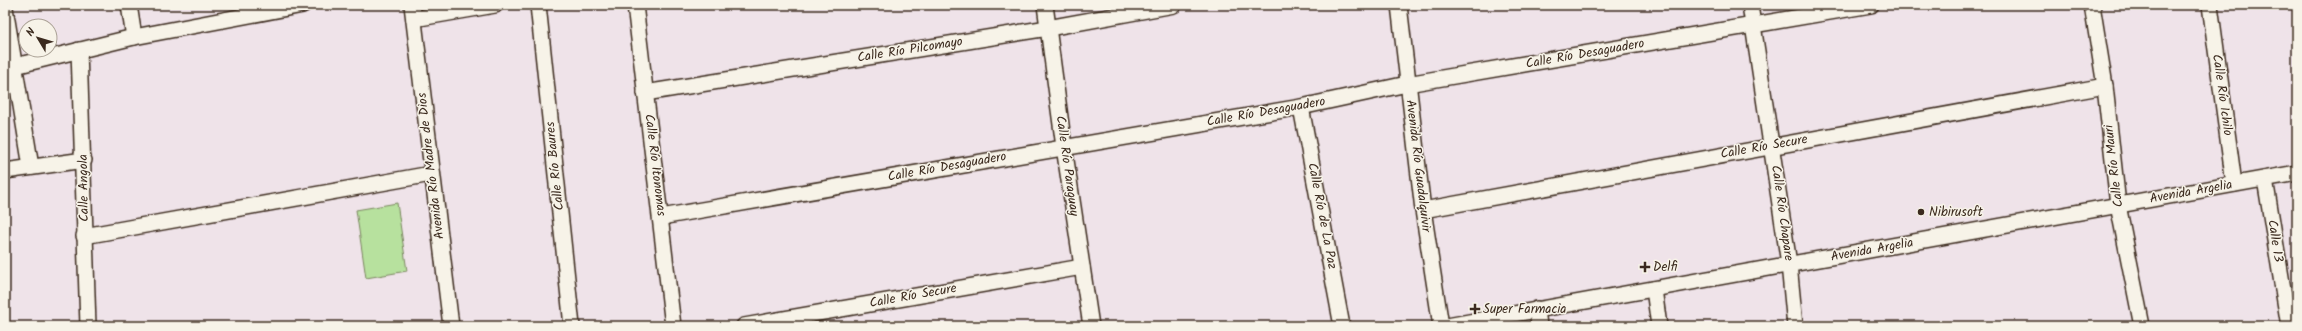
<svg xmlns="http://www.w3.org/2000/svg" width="2302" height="331" font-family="Kalam,sans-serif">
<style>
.green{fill:#b7e19e;stroke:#79865e}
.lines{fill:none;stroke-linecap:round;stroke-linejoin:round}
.minor-casing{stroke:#3b2a1e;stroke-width:18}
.minor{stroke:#f7f3e8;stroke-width:15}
.poi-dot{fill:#3b2a1e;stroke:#f7f3e8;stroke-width:1.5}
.labels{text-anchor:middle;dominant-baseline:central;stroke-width:3;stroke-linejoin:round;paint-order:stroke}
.street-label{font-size:13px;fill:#3b2a1e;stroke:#f7f3e8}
.poi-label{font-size:13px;fill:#3b2a1e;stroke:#f7f3e8;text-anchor:start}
</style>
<rect width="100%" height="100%" fill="#efe3e9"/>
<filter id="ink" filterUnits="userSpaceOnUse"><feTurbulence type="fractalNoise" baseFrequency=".025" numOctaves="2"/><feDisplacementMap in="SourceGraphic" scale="8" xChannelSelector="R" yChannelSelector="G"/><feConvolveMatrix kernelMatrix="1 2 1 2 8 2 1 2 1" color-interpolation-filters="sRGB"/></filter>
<g filter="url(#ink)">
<!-- green -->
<path class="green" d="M397,203L407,271L366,278L356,210Z"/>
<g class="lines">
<!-- minor casing -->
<g class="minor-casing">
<g id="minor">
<path d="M129,5L134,37"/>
<path d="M412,5L451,326"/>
<path d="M538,5L572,326"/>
<path d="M635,5L673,326"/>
<path d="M1045,5L1064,147L1091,326"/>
<path d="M1399,5L1423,210L1441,326"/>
<path d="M1750,5L1789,264L1795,326"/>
<path d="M2092,5L2105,86L2118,205L2142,326"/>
<path d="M2210,5L2234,184"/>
<path d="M5,8L31,167"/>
<path d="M414,19L495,5"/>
<path d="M79,50L88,326"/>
<path d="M15,66L134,37L303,5"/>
<path d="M645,93L1048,28L1174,5"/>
<path d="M1301,107L1342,326"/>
<path d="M5,171L84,160"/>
<path d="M2265,179L2289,326"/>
<path d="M1423,210L2105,86"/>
<path d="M661,217L1301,107L1407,84L1871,5"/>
<path d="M84,236L431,174"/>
<path d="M1654,289L1659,326"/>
<path d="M1537,309L1539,326"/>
<path d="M744,326L1082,267"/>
<path d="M1447,326L2297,173"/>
</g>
</g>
<!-- minor -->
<use href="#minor" class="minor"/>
</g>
</g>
<!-- markers -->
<g class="poi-dot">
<circle cx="1921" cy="212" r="4"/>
<path d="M1643 261h4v4h4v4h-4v4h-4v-4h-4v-4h4z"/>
<path d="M1473 303h4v4h4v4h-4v4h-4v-4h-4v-4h4z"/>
</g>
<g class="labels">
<!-- street labels -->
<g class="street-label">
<text transform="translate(910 50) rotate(-9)">Calle Río Pilcomayo</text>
<text transform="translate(1585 54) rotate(-10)">Calle Río Desaguadero</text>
<text transform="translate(2222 95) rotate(82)">Calle Río Ichilo</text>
<text transform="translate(1266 112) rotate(-10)">Calle Río Desaguadero</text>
<text transform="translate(1764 147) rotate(-10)">Calle Río Secure</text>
<text transform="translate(655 165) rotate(83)">Calle Río Itonomas</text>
<text transform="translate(431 166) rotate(-97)">Avenida Río Madre de Dios</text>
<text transform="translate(555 166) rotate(-96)">Calle Río Baures</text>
<text transform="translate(1067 166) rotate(82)">Calle Río Paraguay</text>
<text transform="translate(1418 166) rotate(83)">Avenida Río Guadalquivir</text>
<text transform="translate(2114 166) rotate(-97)">Calle Río Mauri</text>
<text transform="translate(947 167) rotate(-10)">Calle Río Desaguadero</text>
<text transform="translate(84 188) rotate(-91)">Calle Angola</text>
<text transform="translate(2191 192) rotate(-10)">Avenida Argelia</text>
<text transform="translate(1782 213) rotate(82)">Calle Río Chapare</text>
<text transform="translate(1322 216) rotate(79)">Calle Río de La Paz</text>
<text transform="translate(2275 241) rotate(81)">Calle 13</text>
<text transform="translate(1872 250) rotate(-10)">Avenida Argelia</text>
<text transform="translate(913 296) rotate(-10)">Calle Río Secure</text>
</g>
<!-- poi labels -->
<g class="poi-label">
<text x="1929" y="212">Nibirusoft</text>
<text x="1653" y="267">Delfi</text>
<text x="1483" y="309">Super Farmacia</text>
</g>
</g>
<!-- margin -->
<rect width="2302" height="331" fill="none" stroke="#f7f3e8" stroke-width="20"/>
<rect x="10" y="10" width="2282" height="311" fill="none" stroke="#3b2a1e" stroke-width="1.5" filter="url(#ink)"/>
<!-- north arrow -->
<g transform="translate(38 38) rotate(308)"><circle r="19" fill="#f7f3e8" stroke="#aca397"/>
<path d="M0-3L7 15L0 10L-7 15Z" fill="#3b2a1e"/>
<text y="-6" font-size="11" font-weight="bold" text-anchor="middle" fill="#3b2a1e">N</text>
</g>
</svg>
